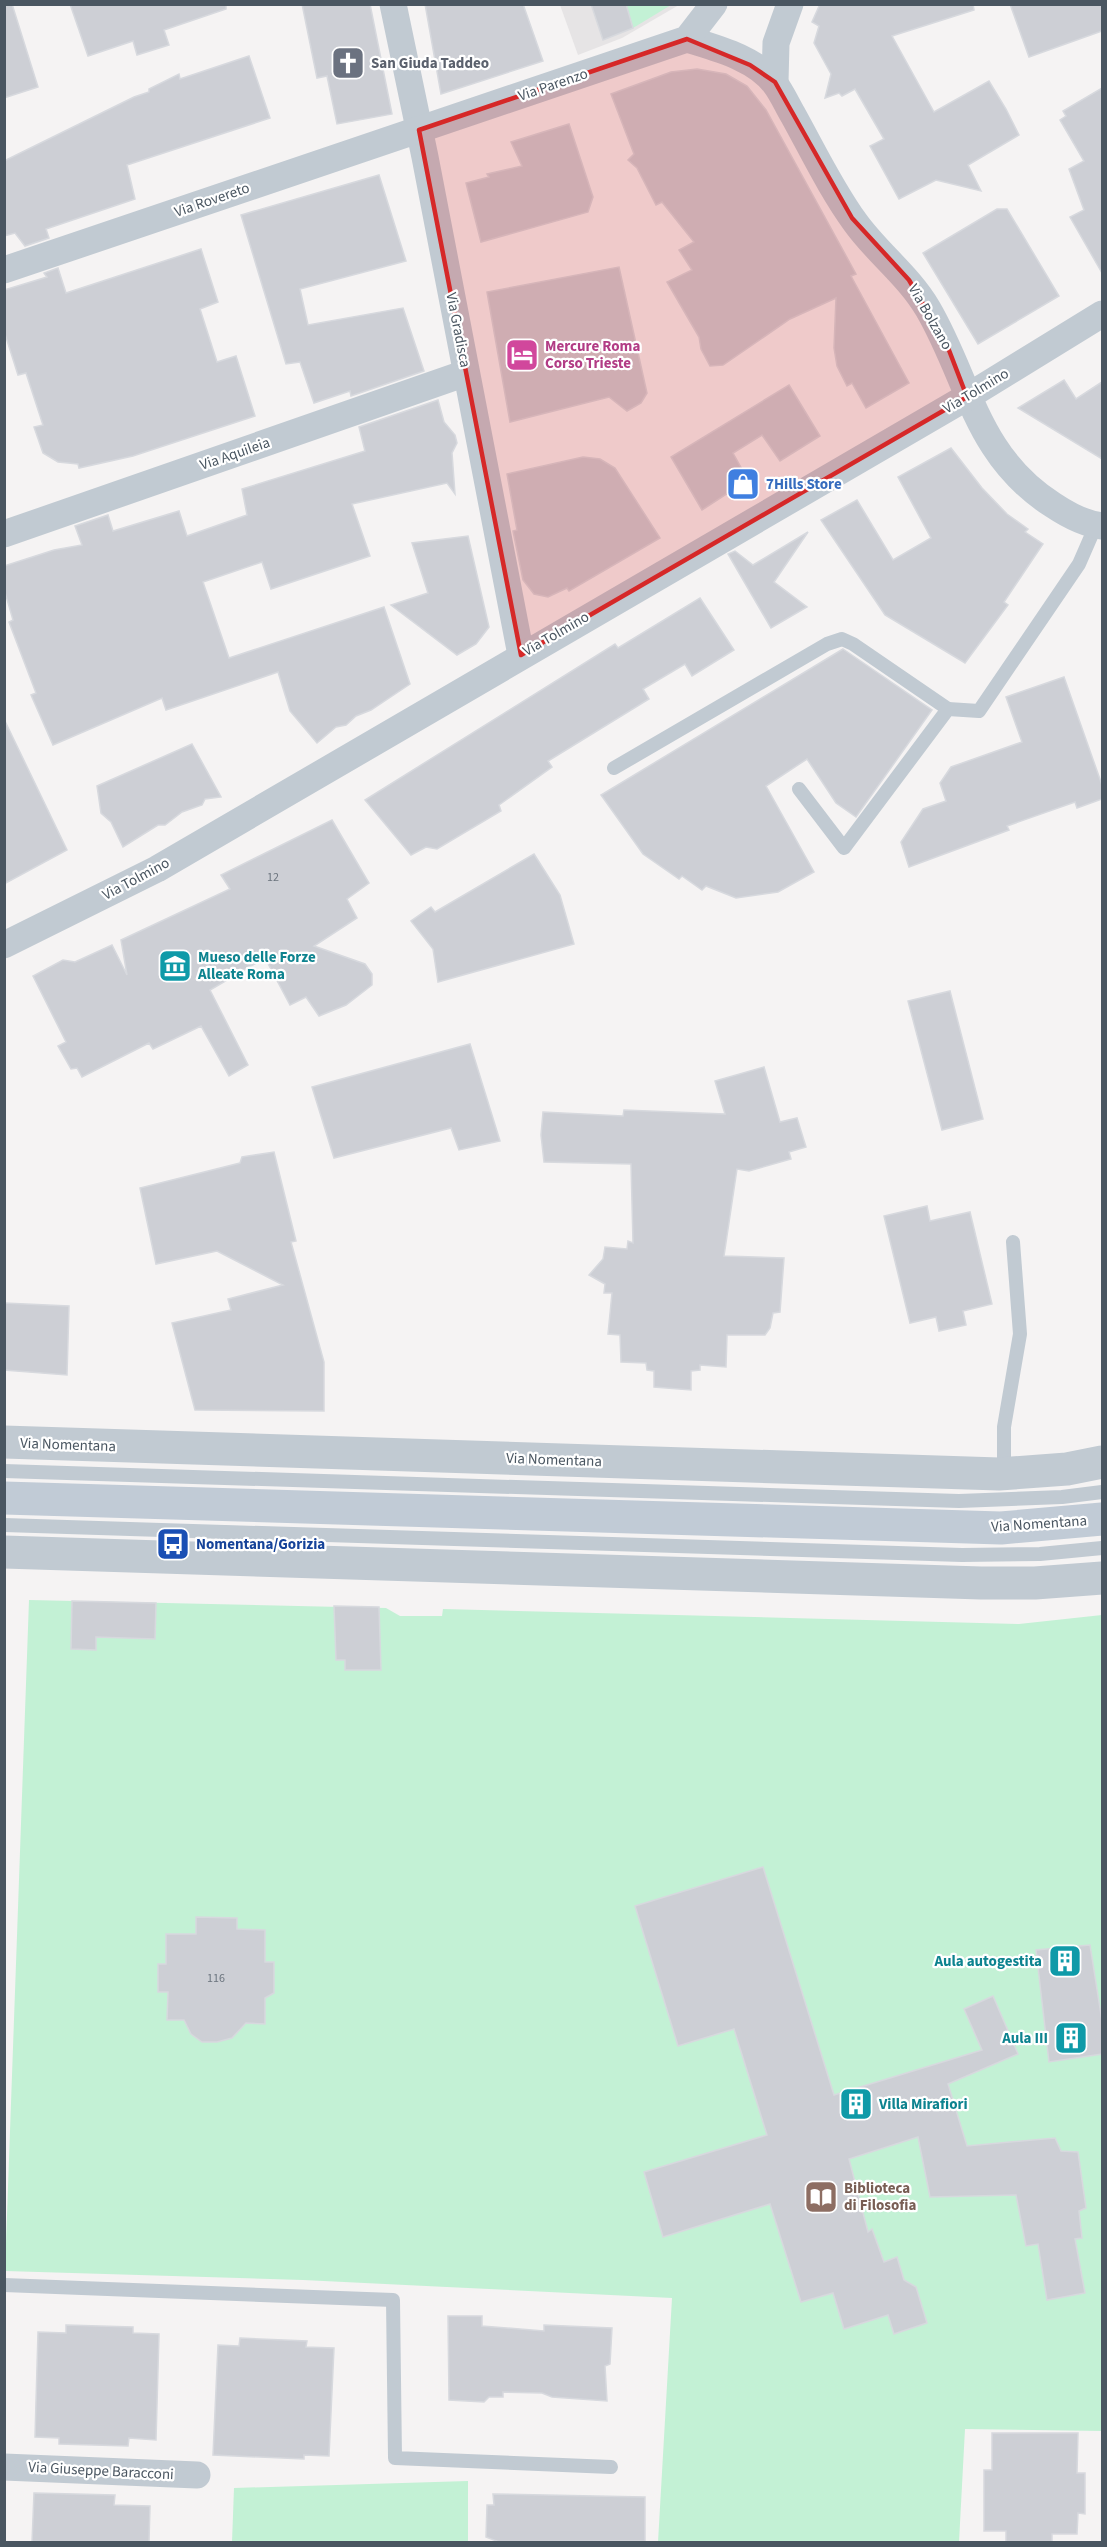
<svg xmlns="http://www.w3.org/2000/svg" width="1107" height="2547" font-family="'Source Sans 3',sans-serif">
<style>
.education{fill:#e6e4e5}
.green{fill:#c3f1d5}
.building{fill:#cdcfd5;stroke:#d7d9de;stroke-width:1.5}
.lines{fill:none;stroke-linecap:round;stroke-linejoin:round}
.service{stroke:#c1cad2;stroke-width:14}
.minor{stroke:#c1cad2;stroke-width:27}
.tertiary{stroke:#c1cad2;stroke-width:33}
.secondary{stroke:#c1cbd6;stroke-width:33}
.marked{fill:#d62828;fill-opacity:0.2;stroke:#d62828;stroke-width:4.5;stroke-linejoin:round}
.labels{text-anchor:middle;dominant-baseline:central;stroke-width:4.5;stroke-linejoin:round;paint-order:stroke}
.number-label{font-size:12px;fill:#6b747e}
.worship-label{font-size:15px;font-weight:bold;fill:#5b616d;stroke:#fff;text-anchor:start}
.street-label{font-size:15px;fill:#4a5661;stroke:#fff}
.hotel-label{font-size:15px;font-weight:bold;fill:#b23c85;stroke:#fff;text-anchor:start}
.shop-label{font-size:15px;font-weight:bold;fill:#366cbe;stroke:#fff;text-anchor:start}
.culture-label{font-size:15px;font-weight:bold;fill:#0d838f;stroke:#fff;text-anchor:start}
.transit-label{font-size:15px;font-weight:bold;fill:#164399;stroke:#fff;text-anchor:start}
.education-label{font-size:15px;font-weight:bold;fill:#785e54;stroke:#fff;text-anchor:start}
</style>
<rect width="100%" height="100%" fill="#f5f3f3"/>
<!-- education -->
<path class="education" d="M560,5H679L622,38L578,55Z"/>
<!-- green -->
<g class="green">
<path d="M626,5H671L633,28Z"/>
<path d="M29,1600L386,1608L400,1616H442L443,1609L1019,1624L1102,1615V2431L965,2429L959,2542H658L672,2298L303,2280L5,2271Z"/>
<path d="M468,2481V2542H232L234,2488Z"/>
</g>
<!-- building -->
<g class="building">
<path d="M4,4H12L38,87L4,98Z"/>
<path d="M70,4H226V9L164,30L169,45L137,55L133,41L88,56Z"/>
<path d="M302,4H370L392,114L337,124L327,76L317,78Z"/>
<path d="M425,4H523L543,61L441,94Z"/>
<path d="M591,4H626L633,28L603,40Z"/>
<path d="M820,4H973L974,10L892,36L934,112L989,81L1006,109L1019,135L968,165L981,191L936,180L899,199L870,146L884,139L855,89L842,96L839,93L825,98L831,74L814,43L819,26L812,22Z"/>
<path d="M1010,4H1102V31L1029,57Z"/>
<path d="M249,56L270,118L127,165L135,199L46,229L49,238L25,246L15,233L4,236V161L134,97L149,92V89L179,74L180,79Z"/>
<path d="M697,69L726,74L747,86L766,110L856,274L851,276L909,383L866,408L852,383L847,386L837,366L834,348L836,298L790,319L723,365L710,366L701,349L699,337L667,282L692,270L679,250L694,242L662,202L656,205L637,168L628,160L634,154L611,94L671,72Z"/>
<path d="M1102,88V273L1070,217L1084,210L1069,169L1084,161L1060,120L1066,116L1063,111Z"/>
<path d="M569,124L593,197L588,212L481,242L466,183L489,177L487,174L522,166L511,142Z"/>
<path d="M379,175L406,261L300,289L308,325L403,308L424,371L351,396L350,391L314,403L300,362L286,364L241,215Z"/>
<path d="M997,209H1007L1059,296L978,344L923,253Z"/>
<path d="M201,249L218,302L200,309L217,362L236,356L255,416L133,456L79,468L78,464L58,462L43,453L34,427L43,425L26,373L18,375L4,331V290L47,277L44,273L58,268L66,293Z"/>
<path d="M619,267L647,393L641,403L627,411L609,397L510,422L487,292Z"/>
<path d="M1064,380L1076,399L1102,382V459L1018,408Z"/>
<path d="M789,385L820,436L780,461L762,435L733,453L748,480L702,510L671,457Z"/>
<path d="M438,400L444,422L455,435L457,443L452,453L455,494L447,483L352,504L370,556L271,589L262,562L203,582L229,658L384,607L410,684L371,710L356,716L346,725L336,727L317,743L290,711L278,672L166,710L162,698L53,745L31,695L36,693L9,622L13,620L4,589V566L54,550L82,545L75,526L108,515L113,531L179,511L187,536L247,515L242,489L365,451L359,427Z"/>
<path d="M951,448L982,488L1007,514L1028,529L1025,532L1043,544L1004,602L1008,605L965,663L885,615L821,520L857,500L893,560L931,538L898,477Z"/>
<path d="M583,457L600,459L615,468L660,538L569,591L567,588L548,597L534,594L523,580L513,531L517,530L507,474Z"/>
<path d="M808,532L774,582L807,607L771,628L728,554L735,551L753,565Z"/>
<path d="M468,536L489,627L476,644L457,655L391,605L428,593L412,543Z"/>
<path d="M700,598L734,650L692,676L685,664L643,689L649,699L548,761L552,767L499,805L501,811L437,849L426,847L411,855L365,800L615,644L618,648Z"/>
<path d="M843,649L932,710L856,817L836,803L807,759L766,786L814,872L778,892L736,898L706,886L702,890L682,876L679,879L643,854L601,795Z"/>
<path d="M1064,677L1102,785V799L1077,808L1075,802L1007,826L1009,830L909,867L901,842L923,809L946,801L940,783L951,767L1022,742L1006,697Z"/>
<path d="M4,719L67,850L4,884Z"/>
<path d="M192,744L221,797L205,799L202,805L182,812L165,825H158L123,847L111,822L101,813L97,786Z"/>
<path d="M332,820L369,883L347,899L357,918L314,946L365,964L372,974V985L346,1005L319,1016L306,997L290,1005L265,958L210,990L248,1065L229,1076L201,1026L153,1049L149,1043L82,1077L77,1068L71,1069L58,1046L66,1042L33,976L63,960L75,962L112,945L127,975L121,940L230,889L221,875Z"/>
<path d="M534,854L560,895L574,944L438,982L433,949L411,921L431,907L435,912Z"/>
<path d="M950,991L983,1119L942,1130L908,1001Z"/>
<path d="M470,1044L500,1141L459,1150L451,1128L334,1158L312,1087Z"/>
<path d="M764,1067L780,1122L797,1118L806,1147L789,1152L791,1159L749,1171L737,1169L724,1256L784,1258L780,1312L773,1313L770,1328L765,1335H727L726,1367L700,1365V1370L691,1371V1390L654,1387V1371L647,1370L646,1363L621,1362L620,1335L608,1334L612,1293H604L605,1284L589,1275L603,1259L605,1247L627,1249L628,1241L633,1243L631,1164L544,1162L541,1135L543,1112L623,1116L624,1110L725,1114L715,1081Z"/>
<path d="M274,1152L296,1241L291,1242L324,1362V1411L195,1410L172,1323L231,1310L228,1299L283,1285L217,1251L156,1264L140,1188L240,1163L242,1157Z"/>
<path d="M927,1206L930,1221L970,1212L992,1304L963,1311L966,1325L939,1331L936,1317L910,1323L884,1216Z"/>
<path d="M4,1303L69,1306L67,1375L4,1370Z"/>
<path d="M72,1601L156,1603L155,1639L96,1637V1650L71,1649Z"/>
<path d="M334,1606L379,1607L381,1670H345V1660H336Z"/>
<path d="M763,1867L834,2095L982,2050L964,2009L993,1996L1018,2054L948,2084L967,2146L1055,2138L1061,2151L1078,2152L1086,2208L1079,2211L1082,2238L1075,2239L1085,2293L1047,2300L1038,2244L1026,2246L1016,2195L930,2197L918,2137L849,2159L868,2232L872,2229L884,2262L897,2257L904,2280L916,2287L927,2323L894,2334L888,2315L844,2329L833,2293L801,2302L770,2204L663,2237L644,2172L767,2135L734,2029L678,2046L635,1906Z"/>
<path d="M196,1917L237,1918V1929L265,1930V1962H274V1993L265,1998V2024L246,2023L232,2038L217,2042H202L191,2034L184,2020H167L168,1992H158V1964H166V1934H196Z"/>
<path d="M1090,1945L1102,2021V2054L1049,2062L1036,1950Z"/>
<path d="M448,2316H482V2326L544,2331V2325L612,2328L610,2364L605,2366L607,2401L552,2397L542,2393L503,2392V2397H489L484,2402L449,2400Z"/>
<path d="M66,2325L133,2327V2333L159,2334L156,2440L129,2438L128,2446L59,2444V2438L35,2437L38,2332L66,2333Z"/>
<path d="M240,2338L307,2341L306,2347L334,2348L329,2456L304,2455V2459L213,2455L218,2345L239,2346Z"/>
<path d="M992,2433H1078L1077,2473H1085V2514L1078,2513L1077,2534H1052V2542H1006V2531H984V2470H992Z"/>
<path d="M34,2493L115,2495L114,2505L150,2506L149,2542H32Z"/>
<path d="M493,2494L645,2497V2541L499,2542L486,2537L487,2505H494Z"/>
</g>
<g class="lines">
<!-- service -->
<g class="service">
<path d="M614,768L827,644L842,639L853,644L948,709"/>
<path d="M799,789L844,848L948,709L979,711L1079,564L1096,525"/>
<path d="M4,1471L959,1501L1062,1497L1102,1492"/>
<path d="M1004,1473V1427L1020,1334L1013,1242"/>
<path d="M4,1525L962,1555L1040,1554L1102,1548"/>
<path d="M4,2285L393,2300L395,2458L611,2467"/>
</g>
<!-- minor -->
<g class="minor">
<path d="M393,4L425,157L521,655"/>
<path d="M687,39C716,48 756,58 775,84C782,93 787,105 793,115C813,151 831,189 855,222C877,253 908,275 928,309C970,381 975,455 1053,505C1068,515 1085,524 1102,526"/>
<path d="M775,82L776,43L790,4"/>
<path d="M4,270L687,39L714,4"/>
<path d="M4,534L466,373"/>
<path d="M4,945L157,869L967,397L1102,314"/>
<path d="M4,2467L197,2475"/>
</g>
<!-- tertiary -->
<g class="tertiary">
<path d="M4,1442L999,1474L1067,1469L1102,1462"/>
<path d="M4,1552L981,1583H1035L1102,1578"/>
</g>
<!-- secondary -->
<path class="secondary" d="M4,1498L1001,1528L1102,1519"/>
</g>
<!-- marked area -->
<path class="marked" d="M687,39L750,65L775,82L852,218L909,280L947,345L967,397L521,655L419,130Z"/>
<!-- icons -->
<defs>
<g id="church-square" transform="scale(1.725)"><rect x="-9" y="-9" width="18" height="18" rx="4" fill="#6b7280" stroke="#fff"/><path d="M-1.2-6h2.4v3.5h3.3v2.4h-3.3V6h-2.4V-.1h-3.3v-2.4h3.3Z" fill="#fff"/></g>
<g id="hotel-square" transform="scale(1.725)"><rect x="-9" y="-9" width="18" height="18" rx="4" fill="#d1479c" stroke="#fff"/><path d="M-6-4.5h1.5V1H6V5H4.5V3h-9V5H-6ZM-4 0a1.8 1.8 0 1 1 3.6 0ZM.5 0V-2.5h3Q6-2.5 6 0Z" fill="#fff"/></g>
<g id="shop-square" transform="scale(1.725)"><rect x="-9" y="-9" width="18" height="18" rx="4" fill="#3f7fe0" stroke="#fff"/><path d="M-5-2.5h2.3a2.7 3.5 0 0 1 5.4 0H5L5.5 6h-11ZM-1.5-2.5h3a1.5 2.3 0 0 0-3 0Z" fill="#fff"/></g>
<g id="museum-square" transform="scale(1.725)"><rect x="-9" y="-9" width="18" height="18" rx="4" fill="#0f9aa8" stroke="#fff"/><path d="M0-6L6-3V-2H-6V-3ZM-5-1h2V3h-2ZM-1-1h2V3h-2ZM3-1h2V3H3ZM-6 4H6V6H-6Z" fill="#fff"/></g>
<g id="bus-square" transform="scale(1.725)"><rect x="-9" y="-9" width="18" height="18" rx="4" fill="#1a4fb4" stroke="#fff"/><path d="M-5-6H5V4H4V6H2V4H-2V6H-4V4H-5ZM-3.5-4V0h7V-4ZM-3.5 1.2v1.5H-2V1.2ZM2 1.2v1.5H3.5V1.2Z" fill="#fff"/></g>
<g id="building-square" transform="scale(1.725)"><rect x="-9" y="-9" width="18" height="18" rx="4" fill="#0f9aa8" stroke="#fff"/><path d="M-4-6H4V6H1V3H-1V6H-4ZM-2.5-4.3h1.7v1.8h-1.7ZM.8-4.3h1.7v1.8H.8ZM-2.5-1h1.7V.8h-1.7ZM.8-1h1.7V.8H.8Z" fill="#fff"/></g>
<g id="library-square" transform="scale(1.725)"><rect x="-9" y="-9" width="18" height="18" rx="4" fill="#8d6e63" stroke="#fff"/><path d="M-6-4Q-3-5.5-.7-3.5V5Q-3 3-6 4ZM6-4Q3-5.5 .7-3.5V5Q3 3 6 4Z" fill="#fff"/></g>
</defs>
<g fill-rule="evenodd">
<use href="#church-square" x="348" y="63"/>
<use href="#hotel-square" x="522" y="355"/>
<use href="#shop-square" x="743" y="484"/>
<use href="#museum-square" x="175" y="966"/>
<use href="#bus-square" x="173" y="1544"/>
<use href="#building-square" x="1065" y="1961"/>
<use href="#building-square" x="1071" y="2038"/>
<use href="#building-square" x="856" y="2104"/>
<use href="#library-square" x="821" y="2197"/>
</g>
<g class="labels">
<!-- number labels -->
<g class="number-label">
<text x="273" y="877">12</text>
<text x="216" y="1978">116</text>
</g>
<!-- worship labels -->
<g class="worship-label">
<text x="371" y="63">San Giuda Taddeo</text>
</g>
<!-- street labels -->
<g class="street-label">
<text transform="translate(553 85) rotate(-19)">Via Parenzo</text>
<text transform="translate(212 200) rotate(-19)">Via Rovereto</text>
<text transform="translate(930 317) rotate(60)">Via Bolzano</text>
<text transform="translate(458 330) rotate(79)">Via Gradisca</text>
<text transform="translate(976 391) rotate(-31)">Via Tolmino</text>
<text transform="translate(235 454) rotate(-19)">Via Aquileia</text>
<text transform="translate(556 634) rotate(-30)">Via Tolmino</text>
<text transform="translate(136 879) rotate(-28)">Via Tolmino</text>
<text transform="translate(68 1445) rotate(2)">Via Nomentana</text>
<text transform="translate(554 1460) rotate(2)">Via Nomentana</text>
<text transform="translate(1039 1524) rotate(-4)">Via Nomentana</text>
<text transform="translate(101 2471) rotate(3)">Via Giuseppe Baracconi</text>
</g>
<!-- hotel labels -->
<g class="hotel-label">
<text x="545" y="346">Mercure Roma<tspan x="545" dy="17">Corso Trieste</tspan></text>
</g>
<!-- shop labels -->
<g class="shop-label">
<text x="766" y="484">7Hills Store</text>
</g>
<!-- culture labels -->
<g class="culture-label">
<text x="198" y="957">Mueso delle Forze<tspan x="198" dy="17">Alleate Roma</tspan></text>
<text x="1042" y="1961" text-anchor="end">Aula autogestita</text>
<text x="1048" y="2038" text-anchor="end">Aula III</text>
<text x="879" y="2104">Villa Mirafiori</text>
</g>
<!-- transit labels -->
<g class="transit-label">
<text x="196" y="1544">Nomentana/Gorizia</text>
</g>
<!-- education labels -->
<g class="education-label">
<text x="844" y="2188">Biblioteca<tspan x="844" dy="17">di Filosofia</tspan></text>
</g>
</g>
<!-- border -->
<rect width="1107" height="2547" fill="none" stroke="#4a5661" stroke-width="12"/>
</svg>
